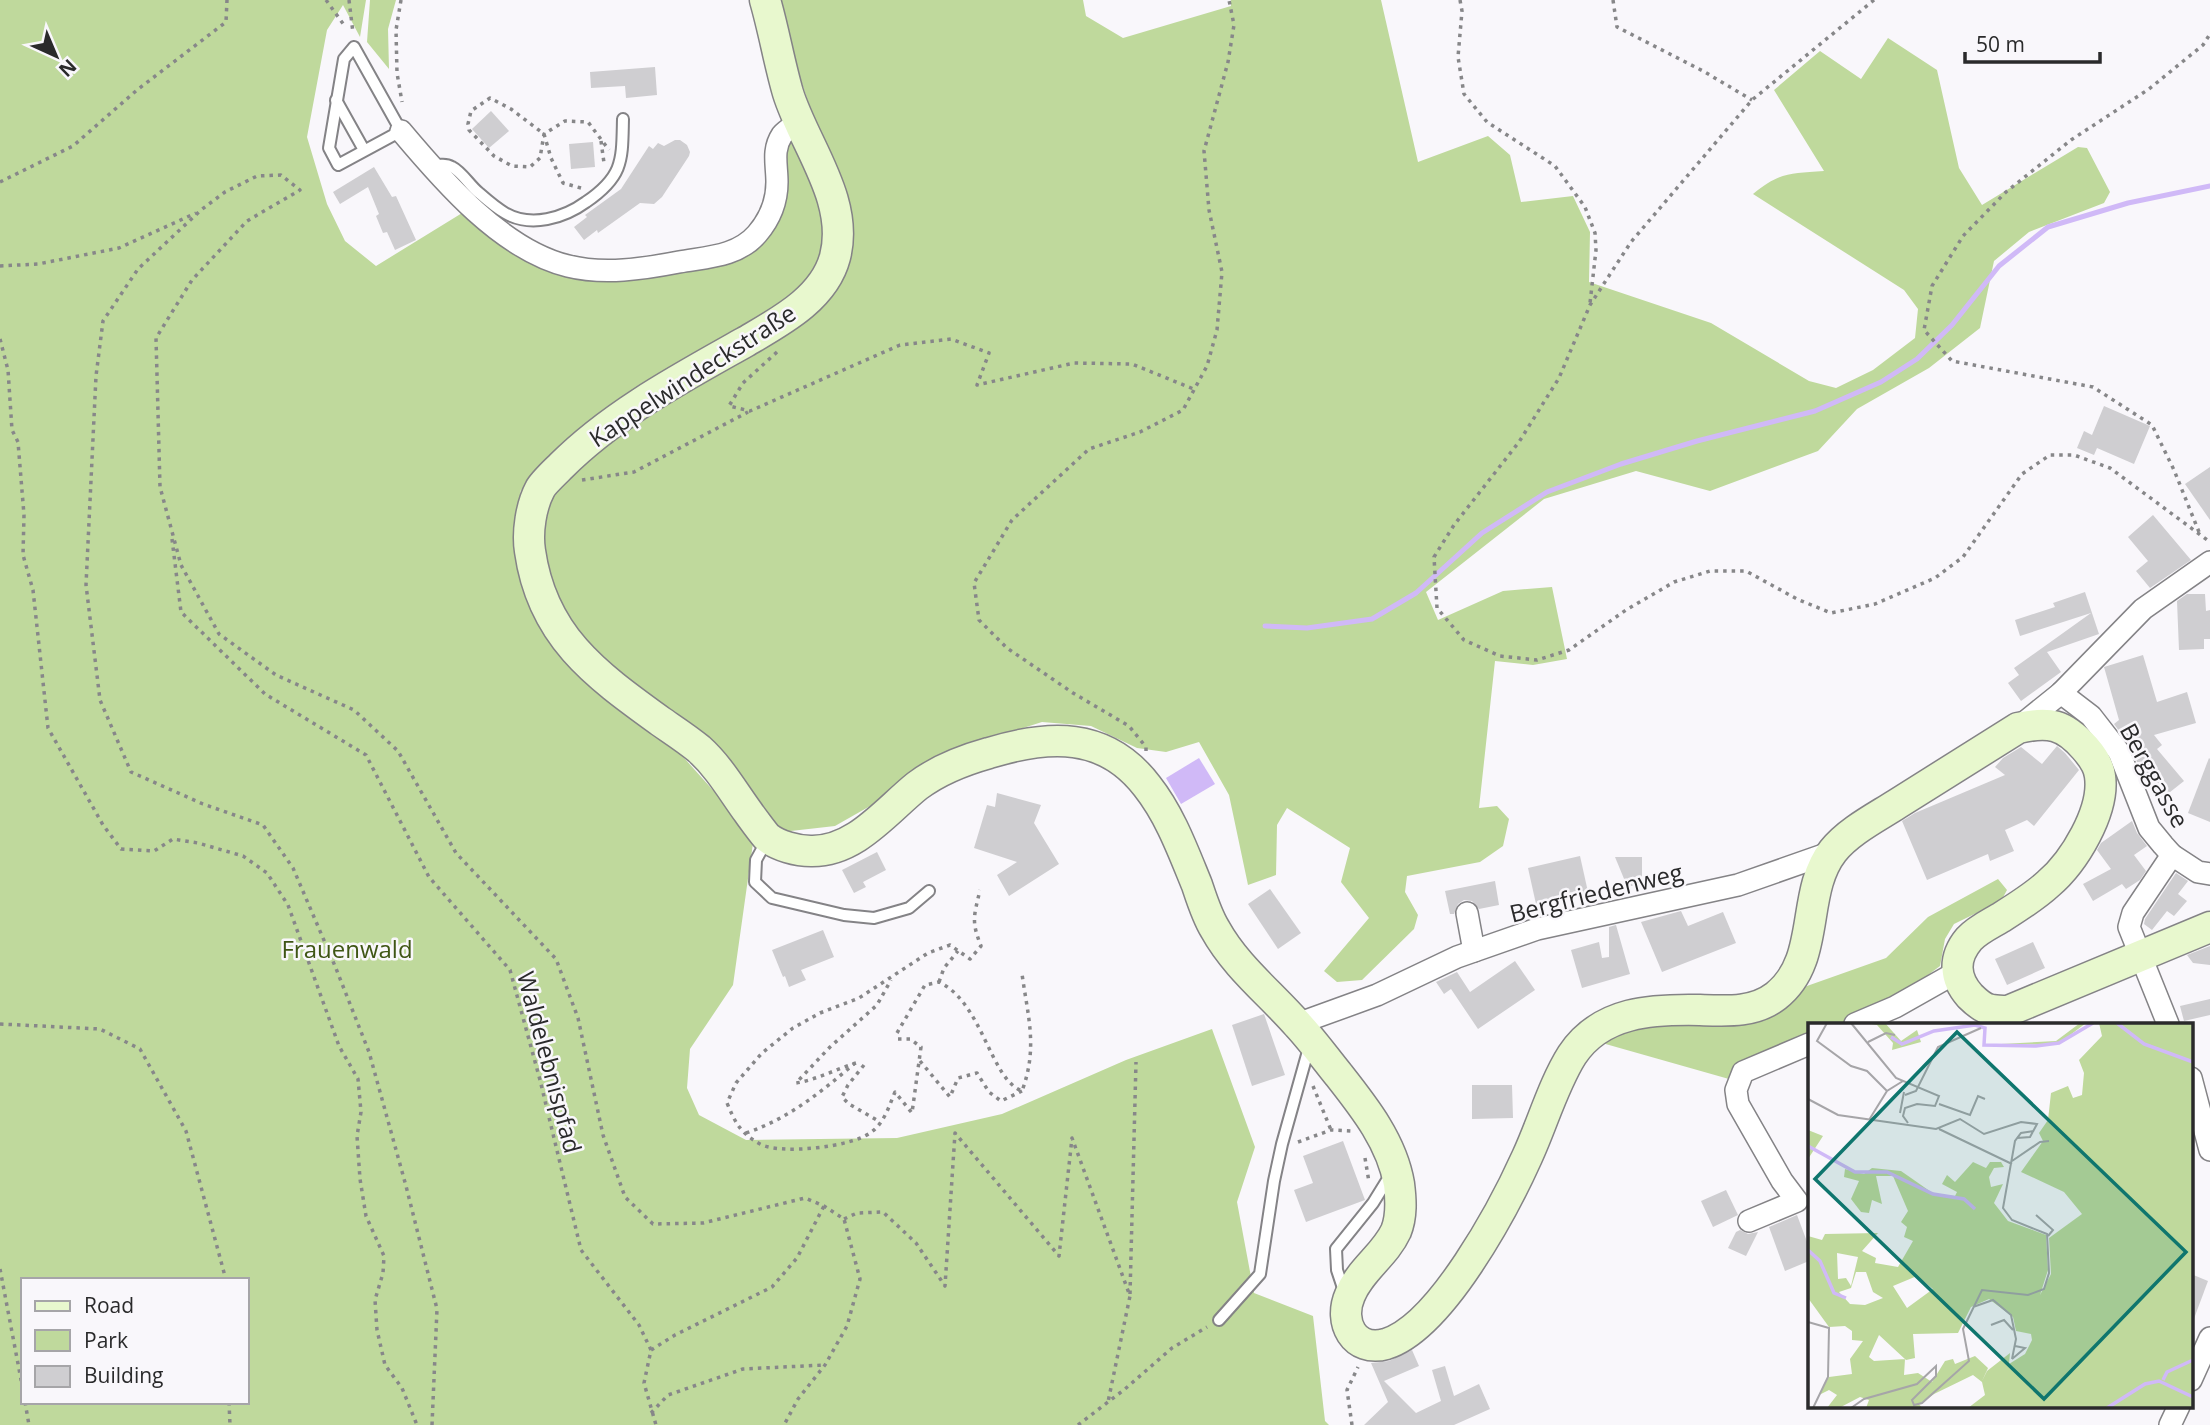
<svg xmlns="http://www.w3.org/2000/svg" width="2210" height="1425" font-family="'Open Sans',sans-serif">
<style>
.green{fill:#bfd99c;fill-rule:evenodd}
.water{fill:#d0b9f7}
.lines{fill:none;stroke-linecap:round;stroke-linejoin:round}
.stream{stroke:#d0b9f7;stroke-width:5}
.building{fill:#cfced1}
.lane-casing{stroke:#848386;stroke-width:14}
.street-casing{stroke:#848386;stroke-width:24}
.secondary-casing{stroke:#848386;stroke-width:33}
.path{stroke:#878789;stroke-width:3.5;stroke-dasharray:3.5 5;stroke-linecap:butt}
.lane{stroke:#fff;stroke-width:10}
.street{stroke:#fff;stroke-width:21}
.secondary{stroke:#e8f8ce;stroke-width:30}
.labels{text-anchor:middle;dominant-baseline:central;stroke-width:5;stroke-linejoin:round;paint-order:stroke}
.street-label{font-size:24px;fill:#2a2a2b;stroke:#f9f7fb}
.park-label{font-size:24px;fill:#3f5615;stroke:#f9f7fb}
.inset-river{fill:none;stroke:#d0b9f7;stroke-width:3.5}
.inset-road{fill:none;stroke:#a6a5a8;stroke-width:2}
.view{fill:#0f766e;fill-opacity:0.15;stroke:#0f766e;stroke-width:3.5}
.inset-edge{fill:none;stroke:#2a2a2b;stroke-width:3.5}
</style>
<rect width="100%" height="100%" fill="#f9f7fb"/>
<!-- green -->
<g class="green">
<path d="M0,0H366L360,37L343,5L327,30L307,137L327,204L345,241L376,266L467,210L569,271L759,241L787,137L812,114L775,0H1083L1086,16L1123,38L1231,6V0H1381L1418,162L1488,136L1510,155L1521,202L1573,196L1590,232L1589,282L1711,323L1809,381L1836,388L1873,370L1915,338L1918,309L1904,290L1753,194C1781,171 1791,174 1824,171L1774,90L1820,51L1861,79L1888,38L1937,70L1959,168L1982,205L2078,147L2087,148L2110,192L2104,203L2029,232L1994,261L1980,328L1929,368L1857,409L1818,451L1710,491L1636,471L1544,499L1426,592L1438,620L1503,591L1552,587L1567,659L1533,665L1495,661L1479,808L1497,806L1509,819L1503,846L1480,862L1407,876L1405,892L1418,915L1414,929L1362,980L1337,982L1324,971L1369,918L1341,882L1350,848L1287,808L1277,825L1276,875L1248,885L1229,795L1199,742L1166,752L1137,748L1091,726L1042,722L986,740L835,826L782,832L602,668L568,624L542,574L521,489L515,541L544,623L668,740L754,836L733,985L690,1049L687,1088L699,1115L746,1140L897,1138L1002,1114L1126,1060L1212,1029L1255,1147L1237,1202L1254,1293L1313,1316L1325,1421L1329,1425H0ZM23,1280H247V1402H23Z"/>
<path d="M370,0H396L388,29L389,69L367,42Z"/>
<path d="M1998,879L2007,890L2001,901L1954,924L1945,939L1940,966L1892,1002L1847,1024H1809V1044L1736,1081L1595,1041L1625,1025L1790,992L1886,958L1928,917Z"/>
</g>
<!-- water -->
<path class="water" d="M1199,758L1215,784L1181,804L1166,778Z"/>
<g class="lines">
<!-- stream -->
<path class="stream" d="M1265,626L1307,628L1372,619L1416,593L1482,533L1547,492L1621,464L1697,441L1815,411L1881,382L1917,359L1952,325L1999,266L2048,227L2128,203L2210,186"/>
</g>
<!-- building -->
<g class="building">
<path d="M655,67L657,95L626,98L625,86L591,88L590,72Z"/>
<path d="M491,111L509,131L489,148L472,129Z"/>
<path d="M675,140H680L687,145L690,152L689,156L662,197L654,204L640,203L598,233L597,230L584,240L574,227L587,217L585,215L621,189L649,146L653,149L658,143L664,146Z"/>
<path d="M593,142L595,167L571,169L569,144Z"/>
<path d="M374,167L392,197L396,196L416,240L395,250L387,232L383,233L376,216L379,214L368,187L340,204L333,192Z"/>
<path d="M2104,406L2150,426L2134,464L2097,448L2094,455L2077,448L2084,431L2092,435Z"/>
<path d="M2210,467V520L2185,484Z"/>
<path d="M2153,515L2191,560L2150,588L2136,571L2148,561L2128,537Z"/>
<path d="M2085,592L2099,634L2047,652L2061,672L2021,701L2008,683L2019,675L2014,668L2091,613L2020,636L2015,620L2055,607L2053,603Z"/>
<path d="M2187,594H2205L2206,611L2210,610V639H2204V649L2179,650L2177,601Z"/>
<path d="M2143,655L2157,702L2187,692L2196,723L2154,735L2162,745L2157,749L2184,781L2160,800L2145,782L2142,776L2145,774L2139,767L2131,747L2114,724L2119,720L2104,667Z"/>
<path d="M2057,746L2065,753L2079,770L2034,826L2027,820L2005,830L2014,851L1990,861L1988,854L1927,880L1902,821L1915,813L2005,775L1995,767L2003,758L2021,747L2042,764Z"/>
<path d="M2209,758L2210,759V822L2188,813Z"/>
<path d="M997,793L1041,805L1034,823L1059,864L1009,896L997,875L1017,862L974,848L987,805L995,807Z"/>
<path d="M2132,821L2137,833L2147,846L2134,855L2146,871L2140,880L2126,889L2122,884L2093,901L2083,884L2111,869L2097,850L2101,843Z"/>
<path d="M877,852L886,870L863,882L866,887L854,893L842,870Z"/>
<path d="M1580,856L1588,892L1536,904L1528,868Z"/>
<path d="M1615,857H1642V886H1627Z"/>
<path d="M2176,873L2188,881L2178,894L2187,901L2174,916L2167,911L2152,930L2144,924L2145,919Z"/>
<path d="M1495,881L1499,905L1479,909L1472,901L1464,900L1458,904L1454,914H1450L1445,891Z"/>
<path d="M1270,889L1301,933L1278,949L1248,904Z"/>
<path d="M1681,911L1688,926L1723,912L1736,943L1662,972L1641,922Z"/>
<path d="M1616,925L1630,974L1582,988L1571,950L1599,942L1602,958L1609,957V927Z"/>
<path d="M823,930L834,957L801,970L806,980L789,987L785,976L783,977L772,950Z"/>
<path d="M2033,942L2045,968L2007,985L1995,959Z"/>
<path d="M2210,946V965L2193,963L2187,955Z"/>
<path d="M1515,961L1535,990L1478,1029L1451,989L1444,994L1436,982L1457,972L1470,992Z"/>
<path d="M2210,999V1015L2184,1021L2180,1006Z"/>
<path d="M1264,1014L1285,1075L1252,1086L1232,1025Z"/>
<path d="M1472,1085H1512L1513,1118L1472,1119Z"/>
<path d="M1343,1141L1365,1200L1306,1222L1294,1190L1313,1183L1303,1156Z"/>
<path d="M1726,1190L1738,1215L1713,1227L1701,1201Z"/>
<path d="M1797,1215L1809,1247V1261L1785,1271L1769,1227Z"/>
<path d="M1740,1230L1748,1234L1758,1232L1746,1256L1728,1248L1736,1232Z"/>
<path d="M2191,1274L2208,1281L2192,1324H2191Z"/>
<path d="M1412,1350L1419,1366L1384,1381L1416,1413L1441,1401L1432,1370L1445,1366L1454,1396L1479,1384L1490,1409L1454,1425H1364L1388,1402L1371,1363L1389,1361Z"/>
</g>
<g class="lines">
<!-- lane casing -->
<g class="lane-casing">
<g id="lane">
<path d="M354,47L401,131L338,165L329,148L344,59Z"/>
<path d="M336,100L364,150"/>
<path d="M431,167C438,165 445,163 452,167C462,172 470,186 479,193C487,200 496,208 505,213C531,228 564,218 586,202C624,176 622,160 623,119"/>
<path d="M767,840L756,860L755,882L772,898L844,915L874,918L909,908L929,891"/>
<path d="M1345,1294L1337,1270L1336,1249L1373,1203L1386,1182L1393,1179"/>
<path d="M1219,1320L1260,1274L1274,1181L1282,1144L1310,1044"/>
</g>
</g>
<!-- street casing -->
<g class="street-casing">
<g id="street">
<path d="M401,131C443,181 502,250 568,266C604,275 643,269 679,262C706,257 737,257 757,234C770,219 777,203 777,182C777,165 772,150 782,135C786,130 794,126 799,122"/>
<path d="M2061,693L2091,716L2119,752L2149,828L2163,845L2172,855L2198,872L2210,874"/>
<path d="M2020,726L2061,693L2143,609L2210,562"/>
<path d="M1467,913L1474,951"/>
<path d="M1297,1024L1377,995L1457,957L1537,929L1738,885L1832,852"/>
<path d="M1855,1024L1895,1007L1957,972"/>
<path d="M2168,1024L2129,927L2133,913L2172,855"/>
<path d="M2191,1078L2210,1150"/>
<path d="M1749,1221L1797,1201L1782,1181L1738,1104L1736,1090L1743,1072L1809,1044"/>
<path d="M2191,1380L2210,1338"/>
<path d="M2170,1425L2179,1406"/>
</g>
</g>
<!-- secondary casing -->
<g class="secondary-casing">
<path id="secondary" d="M765,0C774,31 779,62 788,93C804,145 850,200 835,257C824,299 779,322 745,342C681,378 613,414 561,466C556,471 543,483 540,489C531,506 527,532 530,551C542,636 595,674 660,721C673,730 687,739 699,749C719,767 732,790 748,812C750,815 764,834 767,837C778,846 797,851 811,851C855,852 886,811 917,786C938,770 964,760 989,753C1048,735 1105,731 1147,786C1170,815 1183,851 1197,885C1202,900 1207,916 1215,929C1236,967 1270,993 1298,1025C1312,1040 1325,1058 1338,1074C1364,1107 1392,1142 1399,1184C1401,1200 1402,1216 1396,1231C1385,1255 1360,1270 1350,1295C1338,1322 1354,1353 1386,1344C1441,1327 1504,1208 1527,1157C1542,1125 1553,1085 1572,1055C1601,1011 1653,1009 1700,1010C1727,1011 1754,1013 1776,996C1822,960 1800,893 1833,851C1849,831 1877,817 1897,804C1938,778 1978,753 2018,728C2049,721 2064,724 2085,748C2092,756 2099,766 2100,776C2105,811 2074,862 2048,884C2034,897 2016,908 2000,918C1990,924 1977,930 1969,939C1953,958 1954,978 1970,996C1976,1002 1984,1009 1992,1010C1997,1011 2003,1011 2008,1011L2210,927"/>
</g>
<!-- path -->
<g class="path">
<path d="M326,0L344,25"/>
<path d="M349,0L353,33"/>
<path d="M401,0L396,30L397,73L402,102"/>
<path d="M1460,0L1462,11L1458,57L1464,94L1487,122L1555,166L1585,207L1595,233L1596,250L1590,303"/>
<path d="M1613,0L1617,27L1703,71L1752,100"/>
<path d="M1874,0L1752,100L1631,242L1590,305L1559,378L1519,442L1454,525L1434,557L1437,608L1464,640L1500,656L1537,660L1569,650L1626,610L1674,582L1710,571H1746L1797,599L1831,613L1875,604L1935,578L1963,557L2022,474L2050,455H2074L2110,468L2210,542"/>
<path d="M601,141L604,163"/>
<path d="M0,182L73,146L137,90L226,22L227,0"/>
<path d="M581,188L563,183L551,158L544,134L511,109L490,98L471,111L468,124L469,130L494,156L512,166L530,167L540,158L544,134L565,121L588,122L609,150"/>
<path d="M0,266L38,264L119,248L196,213"/>
<path d="M0,339L8,370L12,430L18,442L24,515L23,555L33,590L48,728L103,825L121,849L154,851L173,839L198,843L243,856L267,873L288,905L339,1046L358,1079L361,1112L357,1136L360,1179L366,1216L384,1256L383,1273L375,1300L377,1330L385,1365L402,1388L417,1425"/>
<path d="M777,352L743,383L729,406L750,411L900,345L951,339L989,353L977,385L1074,363L1132,364L1196,390"/>
<path d="M582,480L634,472L748,412"/>
<path d="M2199,532L2174,470L2152,425L2093,387L1952,361L1924,330L1932,286L1963,236L2006,192L2071,140L2149,89L2203,45L2210,34"/>
<path d="M172,539L181,612L265,694L366,755L429,877L510,970L540,1080L581,1250L639,1325L651,1350L644,1383L656,1425"/>
<path d="M1146,751V747L1129,726L1073,693L1007,648L979,620L974,583L1012,520L1089,449L1140,432L1183,410L1207,366L1217,330L1222,272L1209,210L1204,151L1228,62L1234,25L1229,0"/>
<path d="M939,982L944,968L958,951"/>
<path d="M0,1024L100,1029L140,1049L186,1131L226,1280"/>
<path d="M897,1033L925,985L939,982C983,1003 990,1079 1022,1091C1038,1048 1028,1017 1022,974"/>
<path d="M898,1039H910L921,1047L912,1113L895,1092C889,1106 884,1124 870,1133C851,1147 780,1155 760,1144C740,1133 735,1122 727,1103L736,1083L762,1053L793,1028L820,1013L859,998L928,953L950,945L970,959L981,946C971,921 974,916 980,890"/>
<path d="M920,1061L950,1097L958,1078L977,1073L989,1092L1001,1101L1022,1091"/>
<path d="M856,1063C836,1069 816,1080 796,1083L830,1047L877,1005L891,980"/>
<path d="M864,1065L848,1085L842,1097L849,1104L880,1122"/>
<path d="M1313,1086L1331,1130"/>
<path d="M746,1133C788,1119 821,1092 854,1064"/>
<path d="M1298,1142L1331,1130L1351,1131"/>
<path d="M1365,1158L1369,1182"/>
<path d="M844,1219L857,1213L883,1212L916,1243L945,1286L955,1133L1059,1256L1072,1138L1130,1296L1108,1402"/>
<path d="M0,1269L23,1390"/>
<path d="M1130,1294L1136,1062"/>
<path d="M651,1350L675,1335L772,1287L797,1258L824,1206"/>
<path d="M25,1402L29,1425"/>
<path d="M229,1402L230,1425"/>
<path d="M651,1413L668,1395L743,1369L825,1365"/>
<path d="M432,1425L437,1309L406,1186L369,1052L335,966L293,868L263,825L203,804L131,772L100,700L86,585L96,376L103,321L138,269L201,210L225,192L257,176L281,175L300,190L247,221L192,280L156,338L160,487L181,565L219,634L276,675L354,710L398,751L456,853L556,959L578,1018L603,1135L625,1197L653,1224L703,1223L805,1198L824,1206L844,1219L860,1279L847,1326L825,1365L798,1399L784,1425"/>
<path d="M1078,1425L1125,1389L1172,1348L1207,1327"/>
<path d="M1352,1425L1347,1390L1358,1367"/>
</g>
<!-- lane -->
<use href="#lane" class="lane"/>
<!-- street -->
<use href="#street" class="street"/>
<!-- secondary -->
<use href="#secondary" class="secondary"/>
</g>
<g class="labels">
<!-- street labels -->
<g class="street-label">
<text transform="translate(692 375) rotate(-33)">Kappelwindeckstraße</text>
<text transform="translate(2155 775) rotate(61)">Berggasse</text>
<text transform="translate(1596 892) rotate(-14)">Bergfriedenweg</text>
<text transform="translate(550 1062) rotate(75)">Waldelebnispfad</text>
</g>
<!-- park labels -->
<g class="park-label">
<text x="347" y="948">Frauenwald</text>
</g>
</g>
<!-- overview -->
<g transform="translate(1808 1023)">
<rect width="385" height="385" fill="#f9f7fb"/>
<path d="M58,0H77L93,18L109,7L113,19L84,27L85,20L69,2ZM272,0H278L249,22L193,21L248,18ZM291,0H385V385H160L177,372L174,359L165,352L126,371L111,381L114,385H58L61,377L52,374L31,385H19L29,372L21,367L11,372L21,354L44,351L42,336L55,318L44,317V308L37,303L21,304L0,275V213L14,217L17,211L70,210L54,228L68,235L67,240L90,244L105,218L96,214L99,204L93,199L100,188L85,153H68L74,181L64,177L61,190L53,189L43,176L51,158L36,154L37,146L56,151L64,145L93,148L126,171L147,173L149,169L134,161L139,152L147,159L165,139L178,145L182,139H193L196,144L186,145L181,154L183,164L195,161L186,180L200,198L238,212L240,247L232,272L243,251L241,215L274,191L256,169L213,149L235,118L231,110L240,97L243,70L260,63L265,75L274,72L276,50L271,37L294,13ZM29,230L50,234L43,263L38,255L30,256ZM48,249H58L65,269L75,275L57,282L42,281L31,269L43,265ZM109,253L125,266L99,285L85,263ZM181,276L205,294L208,308L223,311L224,317L217,331L201,341L202,330L179,348L174,358L180,345L167,333L147,341L145,336L137,338L124,359L110,350L96,352L97,336L66,338L61,334L71,312L98,337L107,335L105,311L150,310L163,284ZM0,107L15,113L0,136Z" fill="#bfd99c" fill-rule="evenodd"/>
<path class="inset-river" d="M309,0L336,21L385,39M83,14L94,21L126,8L167,2L177,5L176,22L228,23L251,20L285,0M0,123L47,149H79L125,171L156,176L167,186M0,227L12,238L26,270L38,275M355,357L359,349L385,337M299,385L337,361L351,358L385,374"/>
<path class="inset-road" d="M19,0L9,18L43,43L59,48L79,68M43,0L88,55L131,73L127,83L109,81L97,85L95,93L100,100M60,19L78,10L87,12M97,72L108,68L130,24L173,5M0,76L30,92L128,106L152,96L176,111L213,99L229,101L222,114L209,115M131,81L162,92L170,73L177,76M92,90L96,69M61,97L79,68L95,58M131,106L204,141M204,138L232,119L241,118M228,192L245,207L240,213M165,284L185,277L203,292L208,316L204,336M0,299L21,305L20,354L5,385M183,302L196,297L205,307M204,336L217,325L207,323M43,385L56,376L109,361L128,343V353L104,377L106,382L114,380L161,338L155,306L174,267L220,272L236,266L241,250L239,211L204,197L195,185L207,118L213,110L226,108"/>
<path class="view" d="M149,9L378,229L236,376L7,156Z"/>
<rect width="385" height="385" class="inset-edge"/>
</g>
<!-- legend -->
<rect x="21" y="1278" width="228" height="126" fill="#f9f7fb" stroke="#a6a5a8" stroke-width="2"/>
<rect x="35" y="1301" width="35" height="10" fill="#e8f8ce" stroke="#a6a5a8" stroke-width="2"/>
<text x="84" y="1313" font-size="21" fill="#2a2a2b">Road</text>
<rect x="35" y="1330" width="35" height="21" fill="#bfd99c" stroke="#a6a5a8" stroke-width="2"/>
<text x="84" y="1348" font-size="21" fill="#2a2a2b">Park</text>
<rect x="35" y="1366" width="35" height="21" fill="#cfced1" stroke="#a6a5a8" stroke-width="2"/>
<text x="84" y="1383" font-size="21" fill="#2a2a2b">Building</text>
<!-- north arrow -->
<g transform="translate(56 56) rotate(136)" stroke="#f9f7fb" stroke-width="5" paint-order="stroke">
<path d="M0-5L12 26L0 18L-12 26Z" fill="#2a2a2b"/>
<text y="-10" font-size="19" font-weight="bold" text-anchor="middle" fill="#2a2a2b">N</text>
</g>
<!-- scale -->
<path d="M1965 52v10h135v-10" fill="none" stroke="#2a2a2b" stroke-width="3.5"/>
<text x="1976" y="52" font-size="21" fill="#2a2a2b" stroke="#f9f7fb" stroke-width="5" paint-order="stroke">50 m</text>
</svg>
